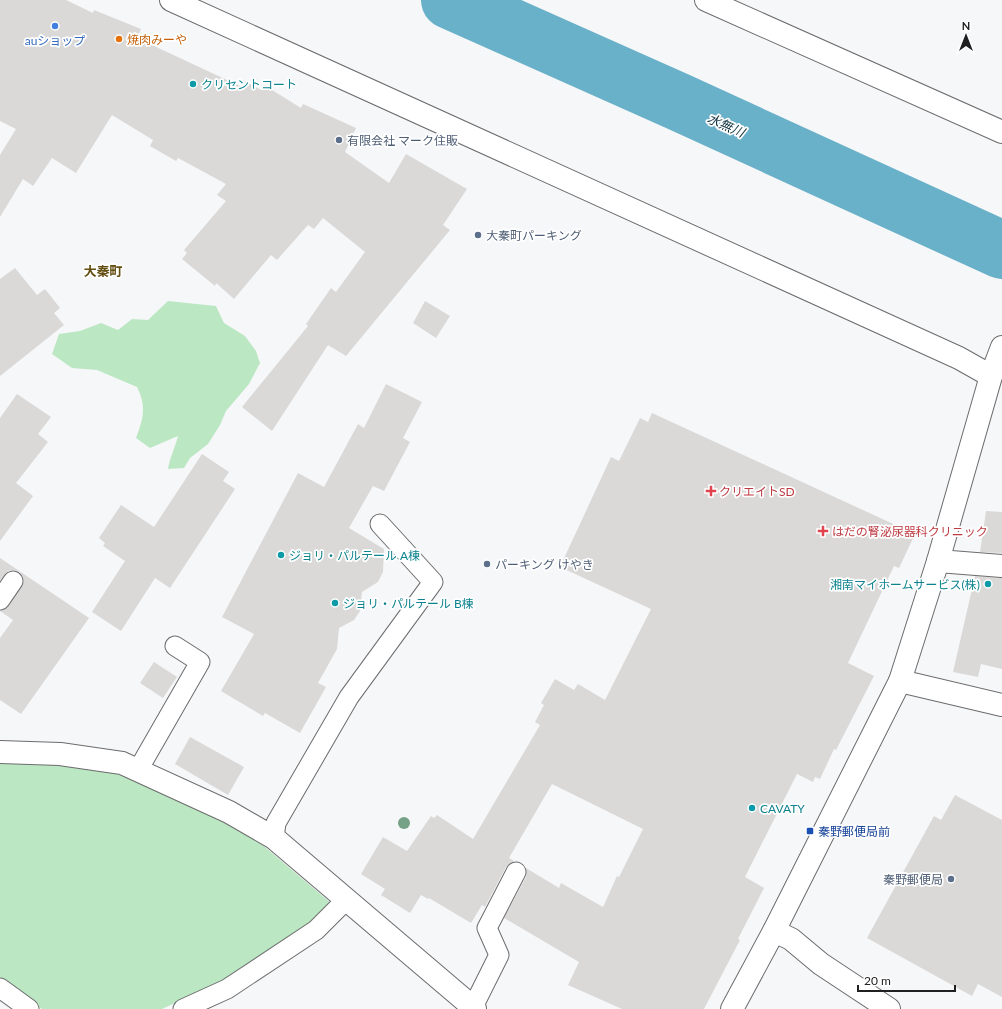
<svg xmlns="http://www.w3.org/2000/svg" width="1002" height="1009" font-family="Lato,'Noto Sans JP',sans-serif">
<style>
.green{fill:#bce7c3}
.lines{fill:none;stroke-linecap:round;stroke-linejoin:round}
.river{stroke:#69b0c9;stroke-width:58}
.building{fill:#dad9d8}
.service-casing{stroke:#6c6c6e;stroke-width:21}
.minor-casing{stroke:#6c6c6e;stroke-width:24}
.tertiary-casing{stroke:#6c6c6e;stroke-width:24}
.service{stroke:#fff;stroke-width:19}
.minor{stroke:#fff;stroke-width:22}
.tertiary{stroke:#fff;stroke-width:22}
.tree{fill:#75a186}
.shop-dot{fill:#3f7fe0;stroke:#fff;stroke-width:1.5}
.food-dot{fill:#e8710a;stroke:#fff;stroke-width:1.5}
.culture-dot{fill:#0f9aa8;stroke:#fff;stroke-width:1.5}
.service-dot{fill:#5c6f8a;stroke:#fff;stroke-width:1.5}
.health-dot{fill:#e0444e;stroke:#fff;stroke-width:1.5}
.transit-dot{fill:#1a4fb4;stroke:#fff;stroke-width:1.5}
.labels{text-anchor:middle;dominant-baseline:central;stroke-width:3.5;stroke-linejoin:round;paint-order:stroke}
.food-label{font-size:12px;fill:#c56008;stroke:#fff;text-anchor:start}
.shop-label{font-size:12px;fill:#366cbe;stroke:#fff}
.culture-label{font-size:12px;fill:#0d838f;stroke:#fff;text-anchor:start}
.service-label{font-size:12px;fill:#4e5e75;stroke:#fff;text-anchor:start}
.health-label{font-size:12px;fill:#be3a42;stroke:#fff;text-anchor:start}
.transit-label{font-size:12px;fill:#164399;stroke:#fff;text-anchor:start}
.water-label{font-size:13px;font-style:italic;fill:#10323e;stroke:#fff}
.neighbourhood-label{font-size:13px;font-weight:bold;fill:#634e12;stroke:#fff}
</style>
<rect width="100%" height="100%" fill="#f6f7f9"/>
<!-- green -->
<g class="green">
<path d="M168,301L216,306L224,323L245,336L256,351L260,363L249,384L226,411L220,425L208,444L190,458L184,468L168,469C170,457 175,448 178,436L150,448L136,438C143,419 147,407 137,387L97,370L72,368L52,354L59,334L80,331L101,323L118,330L132,319L148,320Z"/>
<path d="M0,762H48L105,770L159,788L214,816L259,842L332,904L311,923L231,977L162,1009H42L0,981Z"/>
</g>
<g class="lines">
<!-- river -->
<path class="river" d="M450,0L679,102L1002,250"/>
</g>
<!-- building -->
<g class="building">
<path d="M0,0H66L93,13L94,10L141,29L137,38L242,87L245,81L261,90L264,85L301,108L303,104L356,128L345,152L389,183L406,154L467,189L443,225L450,230L346,356L328,345L272,431L242,407L308,326L306,324L331,288L336,292L365,252L323,218L314,229L308,225L277,260L271,255L234,299L216,283L215,286L182,259L187,253L184,250L226,201L217,195L226,184L178,158L176,161L150,146L153,140L112,115L76,173L52,158L33,186L23,179L0,217V155L16,129L0,121Z"/>
<path d="M15,268L37,295L45,289L60,308L54,313L64,325L0,376V279Z"/>
<path d="M425,301L450,316L436,338L413,323Z"/>
<path d="M386,384L422,402L403,438L410,442L384,491L373,486L349,528L384,549L383,572L378,582L362,592L360,611L354,620L339,628L337,649L318,683L326,687L300,733L265,713L263,716L221,691L254,634L222,617L298,473L324,487L358,424L364,428Z"/>
<path d="M17,394L51,417L38,434L48,442L16,483L33,496L0,541V418Z"/>
<path d="M652,413L915,534L899,568L894,566L848,663L874,676L836,750L834,749L820,779L815,777L813,782L797,774L745,877L764,888L738,939L740,940L704,1009H622L568,985L579,962L504,918L526,877V868L559,888L561,883L603,907L617,876L619,877L643,829L552,784L509,858L514,861L506,867L485,907L482,905L471,923L429,898L428,899L421,895L410,913L381,895L385,889L361,874L383,837L407,851L431,816L434,818L437,815L473,839L540,725L535,722L544,705L541,703L555,679L574,690L578,684L605,700L651,609L560,567L611,457L619,461L640,418L648,422Z"/>
<path d="M202,454L229,472L223,481L235,489L170,588L155,578L121,631L92,612L125,561L103,546L105,543L99,538L121,505L154,527Z"/>
<path d="M986,511L1002,512V553L980,552Z"/>
<path d="M0,558L89,618L21,714L0,700V638L13,620L0,611L9,606L24,581L20,572L13,570L8,571L0,581Z"/>
<path d="M975,576L1002,578V669L981,664L978,677L953,672Z"/>
<path d="M154,662L177,677L163,698L140,683Z"/>
<path d="M190,737L244,767L228,795L175,764Z"/>
<path d="M955,795L1002,820V997L978,984L972,996L867,938L934,816L941,820Z"/>
</g>
<g class="lines">
<!-- service casing -->
<g class="service-casing">
<g id="service">
<path d="M0,600L13,581"/>
<path d="M138,770L200,662L175,646"/>
<path d="M274,838L276,823L349,697L433,582L380,524"/>
<path d="M0,988L29,1009"/>
<path d="M473,1007L499,955L487,928L516,872"/>
<path d="M183,1009L227,989L316,930L346,900"/>
</g>
</g>
<!-- minor casing -->
<g class="minor-casing">
<g id="minor">
<path d="M938,561L1002,566"/>
<path d="M900,681L1002,705"/>
<path d="M0,752L60,754L122,763L229,812L274,838L475,1009"/>
<path d="M774,931L791,939L821,964L889,1009"/>
</g>
</g>
<!-- tertiary casing -->
<g class="tertiary-casing">
<g id="tertiary">
<path d="M171,0L959,358L991,376"/>
<path d="M706,0L1002,132"/>
<path d="M732,1009L774,931L900,681L938,561L991,376L1002,347"/>
</g>
</g>
<!-- service -->
<use href="#service" class="service"/>
<!-- minor -->
<use href="#minor" class="minor"/>
<!-- tertiary -->
<use href="#tertiary" class="tertiary"/>
</g>
<!-- trees -->
<circle class="tree" cx="404" cy="823" r="6"/>
<!-- markers -->
<circle class="shop-dot" cx="55" cy="26" r="4"/>
<circle class="food-dot" cx="119" cy="39" r="4"/>
<g class="culture-dot">
<circle cx="193" cy="84" r="4"/>
<circle cx="281" cy="555" r="4"/>
<circle cx="988" cy="584" r="4"/>
<circle cx="335" cy="603" r="4"/>
<circle cx="752" cy="808" r="4"/>
</g>
<g class="service-dot">
<circle cx="339" cy="140" r="4"/>
<circle cx="478" cy="235" r="4"/>
<circle cx="487" cy="564" r="4"/>
<circle cx="951" cy="879" r="4"/>
</g>
<g class="health-dot">
<path d="M709 485h4v4h4v4h-4v4h-4v-4h-4v-4h4z"/>
<path d="M821 525h4v4h4v4h-4v4h-4v-4h-4v-4h4z"/>
</g>
<rect class="transit-dot" x="806" y="827" width="8" height="8" rx="2"/>
<g class="labels">
<!-- food labels -->
<g class="food-label">
<text x="127" y="39">焼肉みーや</text>
</g>
<!-- shop labels -->
<g class="shop-label">
<text x="55" y="40">auショップ</text>
</g>
<!-- culture labels -->
<g class="culture-label">
<text x="201" y="84">クリセントコート</text>
<text x="289" y="555">ジョリ・パルテール A棟</text>
<text x="980" y="584" text-anchor="end">湘南マイホームサービス(株)</text>
<text x="343" y="603">ジョリ・パルテール B棟</text>
<text x="760" y="808">CAVATY</text>
</g>
<!-- service labels -->
<g class="service-label">
<text x="347" y="140">有限会社 マーク住販</text>
<text x="486" y="235">大秦町パーキング</text>
<text x="495" y="564">パーキング けやき</text>
<text x="943" y="879" text-anchor="end">秦野郵便局</text>
</g>
<!-- health labels -->
<g class="health-label">
<text x="719" y="491">クリエイトSD</text>
<text x="832" y="531">はだの腎泌尿器科クリニック</text>
</g>
<!-- transit labels -->
<g class="transit-label">
<text x="818" y="831">秦野郵便局前</text>
</g>
<!-- water labels -->
<g class="water-label">
<text transform="translate(726 125) rotate(24)">水無川</text>
</g>
<!-- neighbourhood labels -->
<g class="neighbourhood-label">
<text x="103" y="271">大秦町</text>
</g>
</g>
<!-- north arrow -->
<g transform="translate(966 36)" stroke="#ffffff" stroke-width="3" paint-order="stroke">
<path d="M0-3L7 15L0 10L-7 15Z" fill="#202021"/>
<text y="-6" font-size="11" font-weight="bold" text-anchor="middle" fill="#202021">N</text>
</g>
<!-- scale -->
<path d="M858 985v6h97v-6" fill="none" stroke="#202021" stroke-width="2"/>
<text x="864" y="985" font-size="12" fill="#202021" stroke="#ffffff" stroke-width="3" paint-order="stroke">20 m</text>
</svg>
